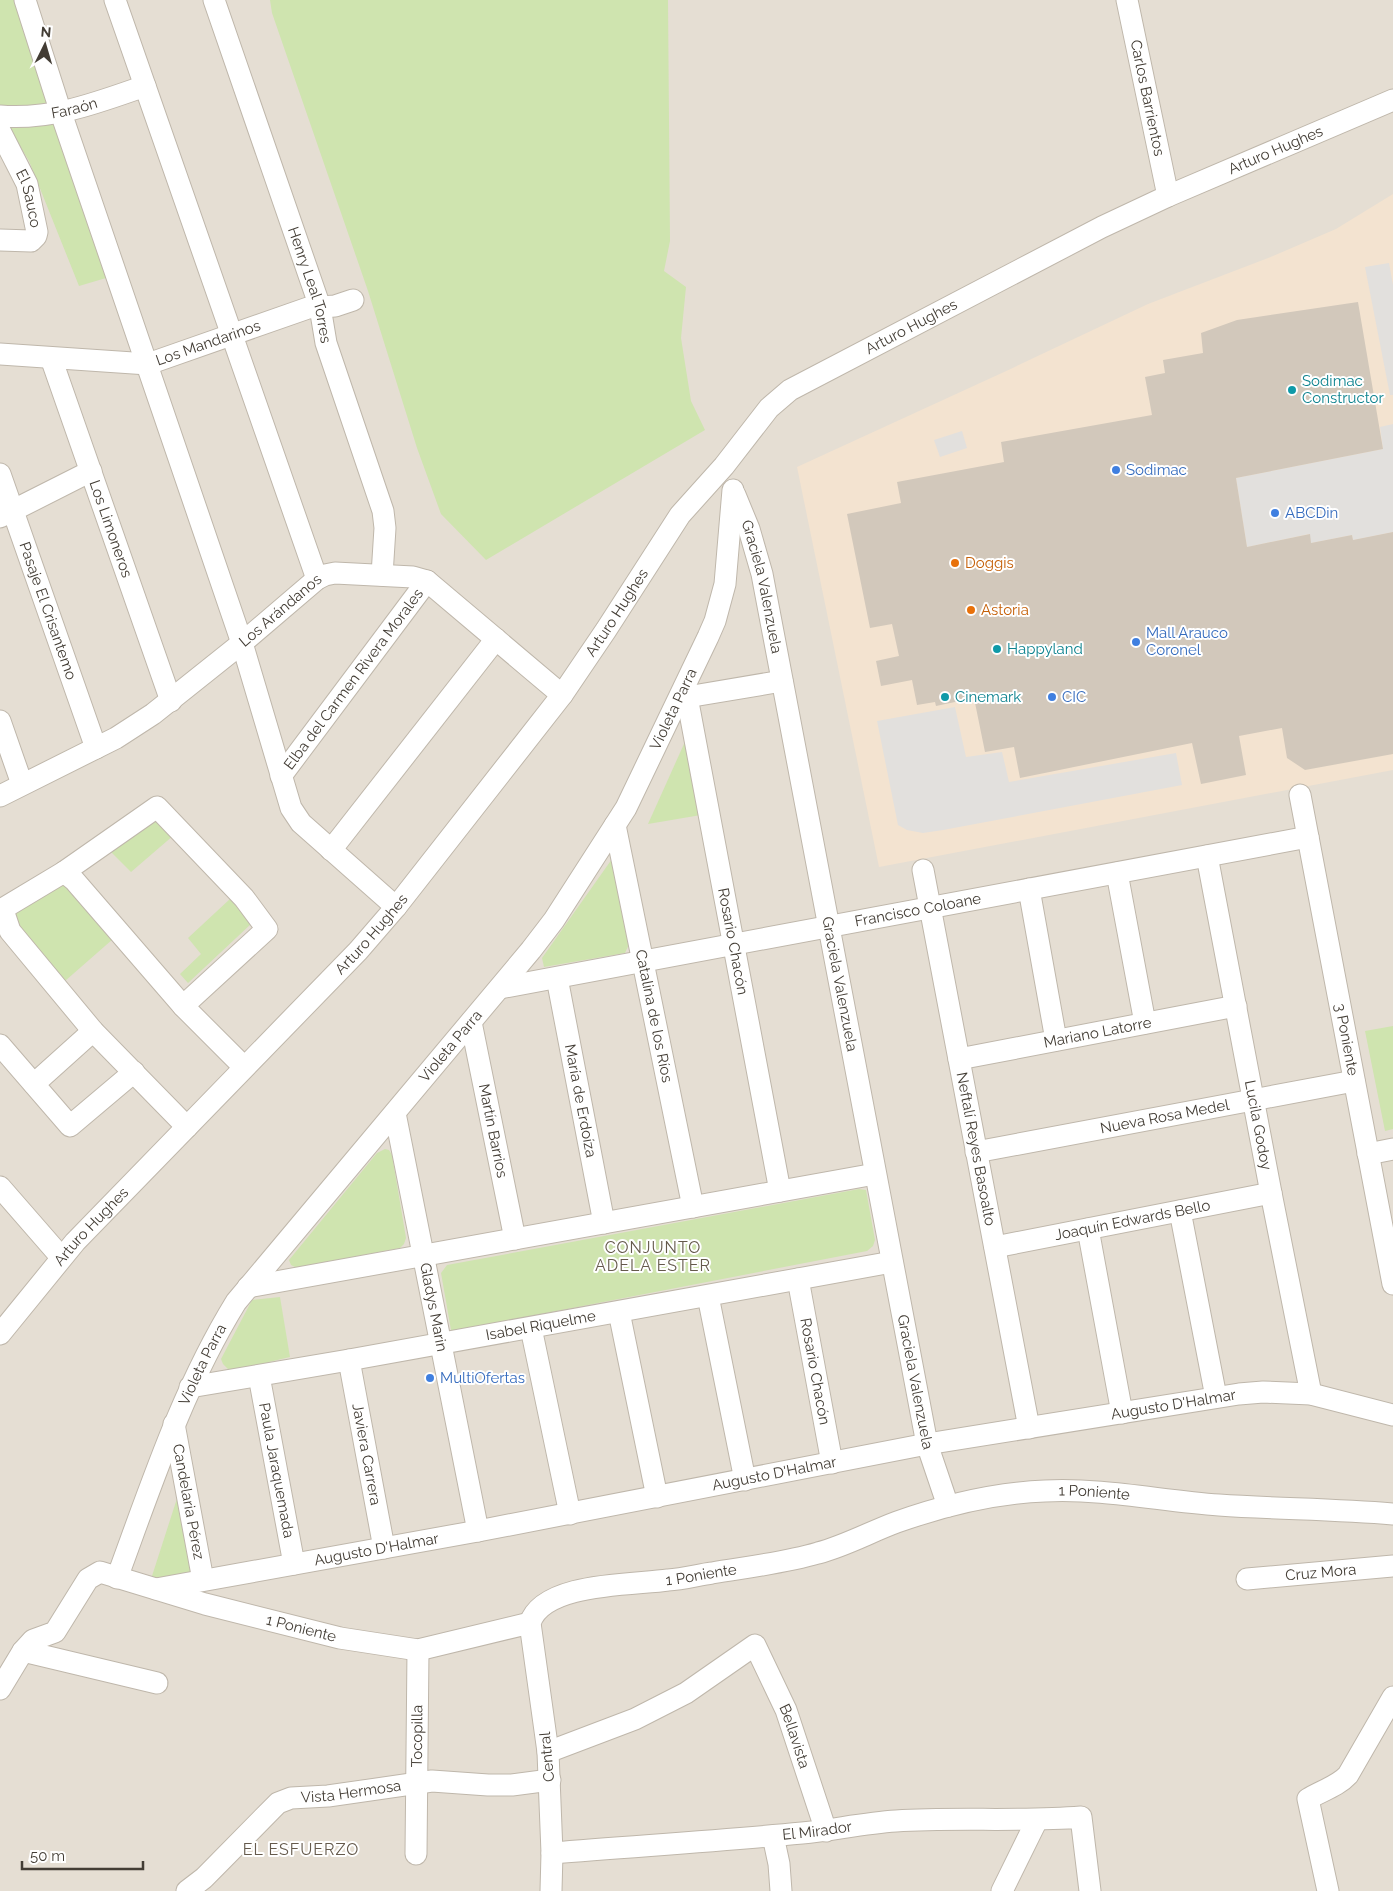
<svg xmlns="http://www.w3.org/2000/svg" width="1393" height="1891" font-family="Raleway,sans-serif">
<style>
.residential{fill:#e5ded3}
.commercial{fill:#f3e3d0}
.green{fill:#cfe4af}
.parking{fill:#e2e0dd}
.building{fill:#d2c8bb}
.lines{fill:none;stroke-linecap:round;stroke-linejoin:round}
.minor-casing{stroke:#bfb7ab;stroke-width:23}
.minor{stroke:#fff;stroke-width:21}
.culture-dot{fill:#0f9aa8;stroke:#fff;stroke-width:2}
.shop-dot{fill:#3f7fe0;stroke:#fff;stroke-width:2}
.food-dot{fill:#e8710a;stroke:#fff;stroke-width:2}
.labels{text-anchor:middle;dominant-baseline:central;stroke-width:4;stroke-linejoin:round;paint-order:stroke}
.street-label{font-size:15px;fill:#433d35;stroke:#fff}
.culture-label{font-size:15px;fill:#0d838f;stroke:#fff;text-anchor:start}
.shop-label{font-size:15px;fill:#366cbe;stroke:#fff;text-anchor:start}
.food-label{font-size:15px;fill:#c56008;stroke:#fff;text-anchor:start}
.neighbourhood-label{font-size:16px;letter-spacing:1px;fill:#655a4c;stroke:#fff}
</style>
<rect width="100%" height="100%" fill="#f1ede5"/>
<!-- residential -->
<rect class="residential" x="0" y="0" width="1393" height="1891"/>
<!-- commercial -->
<path class="commercial" d="M1393,194V770L879,867L797,467L1004,372L1148,304L1273,256L1336,229Z"/>
<!-- green -->
<g class="green">
<path d="M0,0H15L106,278L79,286L29,161L0,113Z"/>
<path d="M270,0H668L670,241L664,271L686,287L681,338L691,401L705,430L486,560L441,514L417,448L368,291L272,13Z"/>
<path d="M688,735L701,815L648,824Z"/>
<path d="M155,812L174,835L131,872L110,851L86,870L71,862Z"/>
<path d="M612,859L631,940L625,953L544,967L542,958Z"/>
<path d="M58,880L68,886L113,939L65,981L12,929L13,905Z"/>
<path d="M230,899L251,924L188,983L180,974L201,954L188,938Z"/>
<path d="M1393,1026V1129L1385,1131L1365,1031Z"/>
<path d="M385,1149L389,1150L392,1155L406,1238L404,1244L400,1248L297,1268L291,1265L289,1260L377,1153Z"/>
<path d="M859,1189L866,1190L875,1240L873,1246L867,1251L536,1315L460,1337L451,1330L441,1273L447,1265Z"/>
<path d="M280,1297L290,1357L269,1362L268,1365L230,1371L223,1364L221,1359L252,1300Z"/>
<path d="M181,1486L195,1578L161,1580L152,1576Z"/>
</g>
<!-- parking -->
<g class="parking">
<path d="M1389,263L1393,285V395H1390L1365,267Z"/>
<path d="M1393,424V532L1353,540L1352,535L1311,543L1309,534L1247,547L1236,478L1383,449L1380,427Z"/>
<path d="M962,431L967,448L940,457L934,440Z"/>
<path d="M955,707L966,757L1002,752L1009,782L1176,753L1182,785L943,830L923,833L907,830L898,825L896,815L877,721Z"/>
</g>
<!-- building -->
<path class="building" d="M1358,302L1383,449L1236,478L1247,547L1310,534L1311,543L1352,535L1353,540L1393,532V754L1305,770L1287,758L1282,728L1239,736L1246,775L1201,784L1192,743L1020,778L1014,747L985,752L974,698L936,706L935,702L917,705L912,680L881,686L876,661L899,656L892,624L870,628L847,514L901,503L897,482L1004,462L1001,442L1152,415L1145,377L1165,373L1163,360L1203,353L1201,333L1237,320Z"/>
<g class="lines">
<!-- minor casing -->
<g class="minor-casing">
<g id="minor">
<path d="M25,0L61,113L242,643L291,808L301,823L396,907"/>
<path d="M115,0L317,579"/>
<path id="s1" d="M214,0L320,307L326,343L383,511L385,528L382,575"/>
<path id="s2" d="M1127,0L1168,196"/>
<path id="s3" d="M0,116C53,120 96,103 145,86"/>
<path id="s4" d="M0,131L27,184L37,232L36,236L31,241L0,240"/>
<path id="s5" d="M0,354L148,364L308,308L335,306L353,300"/>
<path id="s6" d="M51,358L171,701"/>
<path id="s7" d="M0,474L96,748"/>
<path id="s8" d="M735,495L749,529L762,574L927,1444L948,1506"/>
<path d="M0,517L91,471"/>
<path id="s9" d="M681,695L687,697L780,1191"/>
<path d="M687,697L782,681"/>
<path d="M0,721L22,784"/>
<path id="s10" d="M281,776L427,581"/>
<path id="s11" d="M1300,795L1393,1284"/>
<path id="s12" d="M0,796L116,738L153,714L242,643L317,579L325,575L335,573L413,577L427,581L562,695"/>
<path id="s13" d="M615,825L693,1207"/>
<path d="M331,850L496,639"/>
<path id="s14" d="M1207,856L1271,1193L1311,1394"/>
<path id="s15" d="M923,870L1029,1428"/>
<path d="M64,872L157,807L244,898L267,929L183,1006"/>
<path d="M1117,873L1145,1023"/>
<path d="M1029,889L1056,1040"/>
<path id="s16" d="M557,978L604,1223"/>
<path id="s17" d="M500,988L1308,837"/>
<path id="s18" d="M471,1022L515,1239"/>
<path d="M0,1045L70,1126L134,1072"/>
<path id="s19" d="M959,1059L1236,1006"/>
<path d="M34,1084L93,1031"/>
<path id="s20" d="M395,1113L478,1531"/>
<path d="M187,1127L93,1031L10,931L5,916L4,908L64,872L74,880L183,1006L244,1067"/>
<path id="s21" d="M976,1152L1354,1081"/>
<path d="M1368,1154L1393,1149"/>
<path d="M0,1187L61,1257"/>
<path d="M1180,1211L1216,1397"/>
<path d="M1088,1229L1122,1413"/>
<path id="s22" d="M995,1247L1271,1193"/>
<path id="s23" d="M798,1279L832,1463"/>
<path d="M248,1287L875,1174"/>
<path d="M708,1296L745,1480"/>
<path d="M619,1312L657,1497"/>
<path d="M531,1328L570,1514"/>
<path id="s24" d="M0,1334L75,1242L358,951L396,907L562,695L606,630L680,515L724,466L769,408L790,390L1102,227L1168,196L1393,100"/>
<path id="s25" d="M349,1360L384,1548"/>
<path id="s26" d="M259,1376L294,1564"/>
<path id="s27" d="M190,1387L349,1360L892,1262"/>
<path id="s28" d="M174,1424L203,1580"/>
<path id="s29" d="M117,1578C152,1483 183,1388 236,1302L531,950L554,920L626,808L708,637L715,621L725,584L733,490"/>
<path id="s30" d="M1247,1579L1393,1566"/>
<path id="s31" d="M156,1589L478,1531L927,1444L1239,1394L1263,1392L1311,1394L1393,1415"/>
<path d="M23,1651L157,1683"/>
<path id="s32" d="M0,1689L23,1651L33,1640L55,1632L88,1579L100,1572L205,1604L340,1638L418,1650L530,1623"/>
<path id="s33" d="M548,1752L635,1719L686,1693L755,1645L786,1710L826,1831"/>
<path d="M773,1836L779,1864L781,1891"/>
<path id="s34" d="M552,1853C636,1846 719,1841 802,1833C833,1830 864,1823 896,1821C957,1817 1019,1822 1081,1817L1090,1891"/>
<path id="s35" d="M416,1854L418,1650"/>
<path id="s36" d="M187,1891L204,1878L278,1803L291,1798L328,1796L432,1781L488,1785H512L550,1780"/>
<path id="s37" d="M551,1891L552,1853L548,1752L530,1623C543,1582 633,1585 668,1580C683,1579 698,1575 712,1573C748,1567 784,1563 818,1553C845,1546 870,1532 897,1522C945,1505 994,1493 1045,1491C1103,1488 1161,1501 1219,1505C1277,1509 1335,1509 1393,1514"/>
<path d="M1002,1891L1037,1820"/>
<path d="M1328,1891L1308,1799C1321,1791 1338,1786 1348,1775L1393,1697"/>
</g>
</g>
<!-- minor -->
<use href="#minor" class="minor"/>
</g>
<!-- markers -->
<g class="culture-dot">
<circle cx="1292" cy="390" r="5"/>
<circle cx="997" cy="649" r="5"/>
<circle cx="945" cy="697" r="5"/>
</g>
<g class="shop-dot">
<circle cx="1116" cy="470" r="5"/>
<circle cx="1275" cy="513" r="5"/>
<circle cx="1136" cy="642" r="5"/>
<circle cx="1052" cy="697" r="5"/>
<circle cx="430" cy="1378" r="5"/>
</g>
<g class="food-dot">
<circle cx="955" cy="563" r="5"/>
<circle cx="971" cy="610" r="5"/>
</g>
<g class="labels">
<!-- street labels -->
<g class="street-label">
<text stroke="none"><textPath href="#s2" startOffset="100">Carlos Barrientos</textPath></text>
<text stroke="none"><textPath href="#s3" startOffset="75">Faraón</textPath></text>
<text stroke="none"><textPath href="#s24" startOffset="1776">Arturo Hughes</textPath></text>
<text stroke="none"><textPath href="#s4" startOffset="74">El Sauco</textPath></text>
<text stroke="none"><textPath href="#s1" startOffset="301">Henry Leal Torres</textPath></text>
<text stroke="none"><textPath href="#s24" startOffset="1371">Arturo Hughes</textPath></text>
<text stroke="none"><textPath href="#s5" startOffset="212">Los Mandarinos</textPath></text>
<text stroke="none"><textPath href="#s6" startOffset="181">Los Limoneros</textPath></text>
<text stroke="none"><textPath href="#s8" startOffset="96">Graciela Valenzuela</textPath></text>
<text stroke="none"><textPath href="#s7" startOffset="145">Pasaje El Crisantemo</textPath></text>
<text stroke="none"><textPath href="#s12" startOffset="338">Los Arándanos</textPath></text>
<text stroke="none"><textPath href="#s24" startOffset="951">Arturo Hughes</textPath></text>
<text stroke="none"><textPath href="#s10" startOffset="121">Elba del Carmen Rivera Morales</textPath></text>
<text stroke="none"><textPath href="#s29" startOffset="1041">Violeta Parra</textPath></text>
<text stroke="none"><textPath href="#s17" startOffset="425">Francisco Coloane</textPath></text>
<text stroke="none"><textPath href="#s24" startOffset="546">Arturo Hughes</textPath></text>
<text stroke="none"><textPath href="#s9" startOffset="255">Rosario Chacón</textPath></text>
<text stroke="none"><textPath href="#s8" startOffset="501">Graciela Valenzuela</textPath></text>
<text stroke="none"><textPath href="#s13" startOffset="195">Catalina de los Ríos</textPath></text>
<text stroke="none"><textPath href="#s19" startOffset="141">Mariano Latorre</textPath></text>
<text stroke="none"><textPath href="#s11" startOffset="249">3 Poniente</textPath></text>
<text stroke="none"><textPath href="#s29" startOffset="635">Violeta Parra</textPath></text>
<text stroke="none"><textPath href="#s16" startOffset="125">María de Erdoíza</textPath></text>
<text stroke="none"><textPath href="#s21" startOffset="192">Nueva Rosa Medel</textPath></text>
<text stroke="none"><textPath href="#s14" startOffset="274">Lucila Godoy</textPath></text>
<text stroke="none"><textPath href="#s18" startOffset="111">Martín Barrios</textPath></text>
<text stroke="none"><textPath href="#s15" startOffset="284">Neftalí Reyes Basoalto</textPath></text>
<text stroke="none"><textPath href="#s22" startOffset="140">Joaquín Edwards Bello</textPath></text>
<text stroke="none"><textPath href="#s24" startOffset="141">Arturo Hughes</textPath></text>
<text stroke="none"><textPath href="#s20" startOffset="198">Gladys Marin</textPath></text>
<text stroke="none"><textPath href="#s27" startOffset="356">Isabel Riquelme</textPath></text>
<text stroke="none"><textPath href="#s29" startOffset="230">Violeta Parra</textPath></text>
<text stroke="none"><textPath href="#s23" startOffset="94">Rosario Chacón</textPath></text>
<text stroke="none"><textPath href="#s8" startOffset="906">Graciela Valenzuela</textPath></text>
<text stroke="none"><textPath href="#s31" startOffset="1034">Augusto D'Halmar</textPath></text>
<text stroke="none"><textPath href="#s25" startOffset="96">Javiera Carrera</textPath></text>
<text stroke="none"><textPath href="#s26" startOffset="96">Paula Jaraquemada</textPath></text>
<text stroke="none"><textPath href="#s31" startOffset="629">Augusto D'Halmar</textPath></text>
<text stroke="none"><textPath href="#s37" startOffset="859">1 Poniente</textPath></text>
<text stroke="none"><textPath href="#s28" startOffset="79">Candelaria Pérez</textPath></text>
<text stroke="none"><textPath href="#s31" startOffset="224">Augusto D'Halmar</textPath></text>
<text stroke="none"><textPath href="#s30" startOffset="74">Cruz Mora</textPath></text>
<text stroke="none"><textPath href="#s37" startOffset="454">1 Poniente</textPath></text>
<text stroke="none"><textPath href="#s32" startOffset="368">1 Poniente</textPath></text>
<text stroke="none"><textPath href="#s35" startOffset="118">Tocopilla</textPath></text>
<text stroke="none"><textPath href="#s33" startOffset="334">Bellavista</textPath></text>
<text transform="translate(547 1757) rotate(-95)">Central</text>
<text stroke="none"><textPath href="#s36" startOffset="201">Vista Hermosa</textPath></text>
<text stroke="none"><textPath href="#s34" startOffset="266">El Mirador</textPath></text>
</g>
<!-- culture labels -->
<g class="culture-label">
<text x="1302" y="381">Sodimac<tspan x="1302" dy="17">Constructor</tspan></text>
<text x="1007" y="649">Happyland</text>
<text x="955" y="697">Cinemark</text>
</g>
<!-- shop labels -->
<g class="shop-label">
<text x="1126" y="470">Sodimac</text>
<text x="1285" y="513">ABCDin</text>
<text x="1146" y="633">Mall Arauco<tspan x="1146" dy="17">Coronel</tspan></text>
<text x="1062" y="697">CIC</text>
<text x="440" y="1378">MultiOfertas</text>
</g>
<!-- food labels -->
<g class="food-label">
<text x="965" y="563">Doggis</text>
<text x="981" y="610">Astoria</text>
</g>
<!-- neighbourhood labels -->
<g class="neighbourhood-label">
<text x="653" y="1247">CONJUNTO<tspan x="653" dy="18">ADELA ESTER</tspan></text>
<text x="301" y="1849">EL ESFUERZO</text>
</g>
</g>
<!-- north arrow -->
<g transform="translate(45 45) rotate(5)" stroke="#ffffff" stroke-width="4" paint-order="stroke">
<path d="M0-4L9 19L0 12L-9 19Z" fill="#433d35"/>
<text y="-8" font-size="14" font-weight="bold" text-anchor="middle" fill="#433d35">N</text>
</g>
<!-- scale -->
<path d="M22 1861v8h121v-8" fill="none" stroke="#433d35" stroke-width="2.5"/>
<text x="30" y="1861" font-size="15" fill="#433d35" stroke="#ffffff" stroke-width="4" paint-order="stroke">50 m</text>
</svg>
